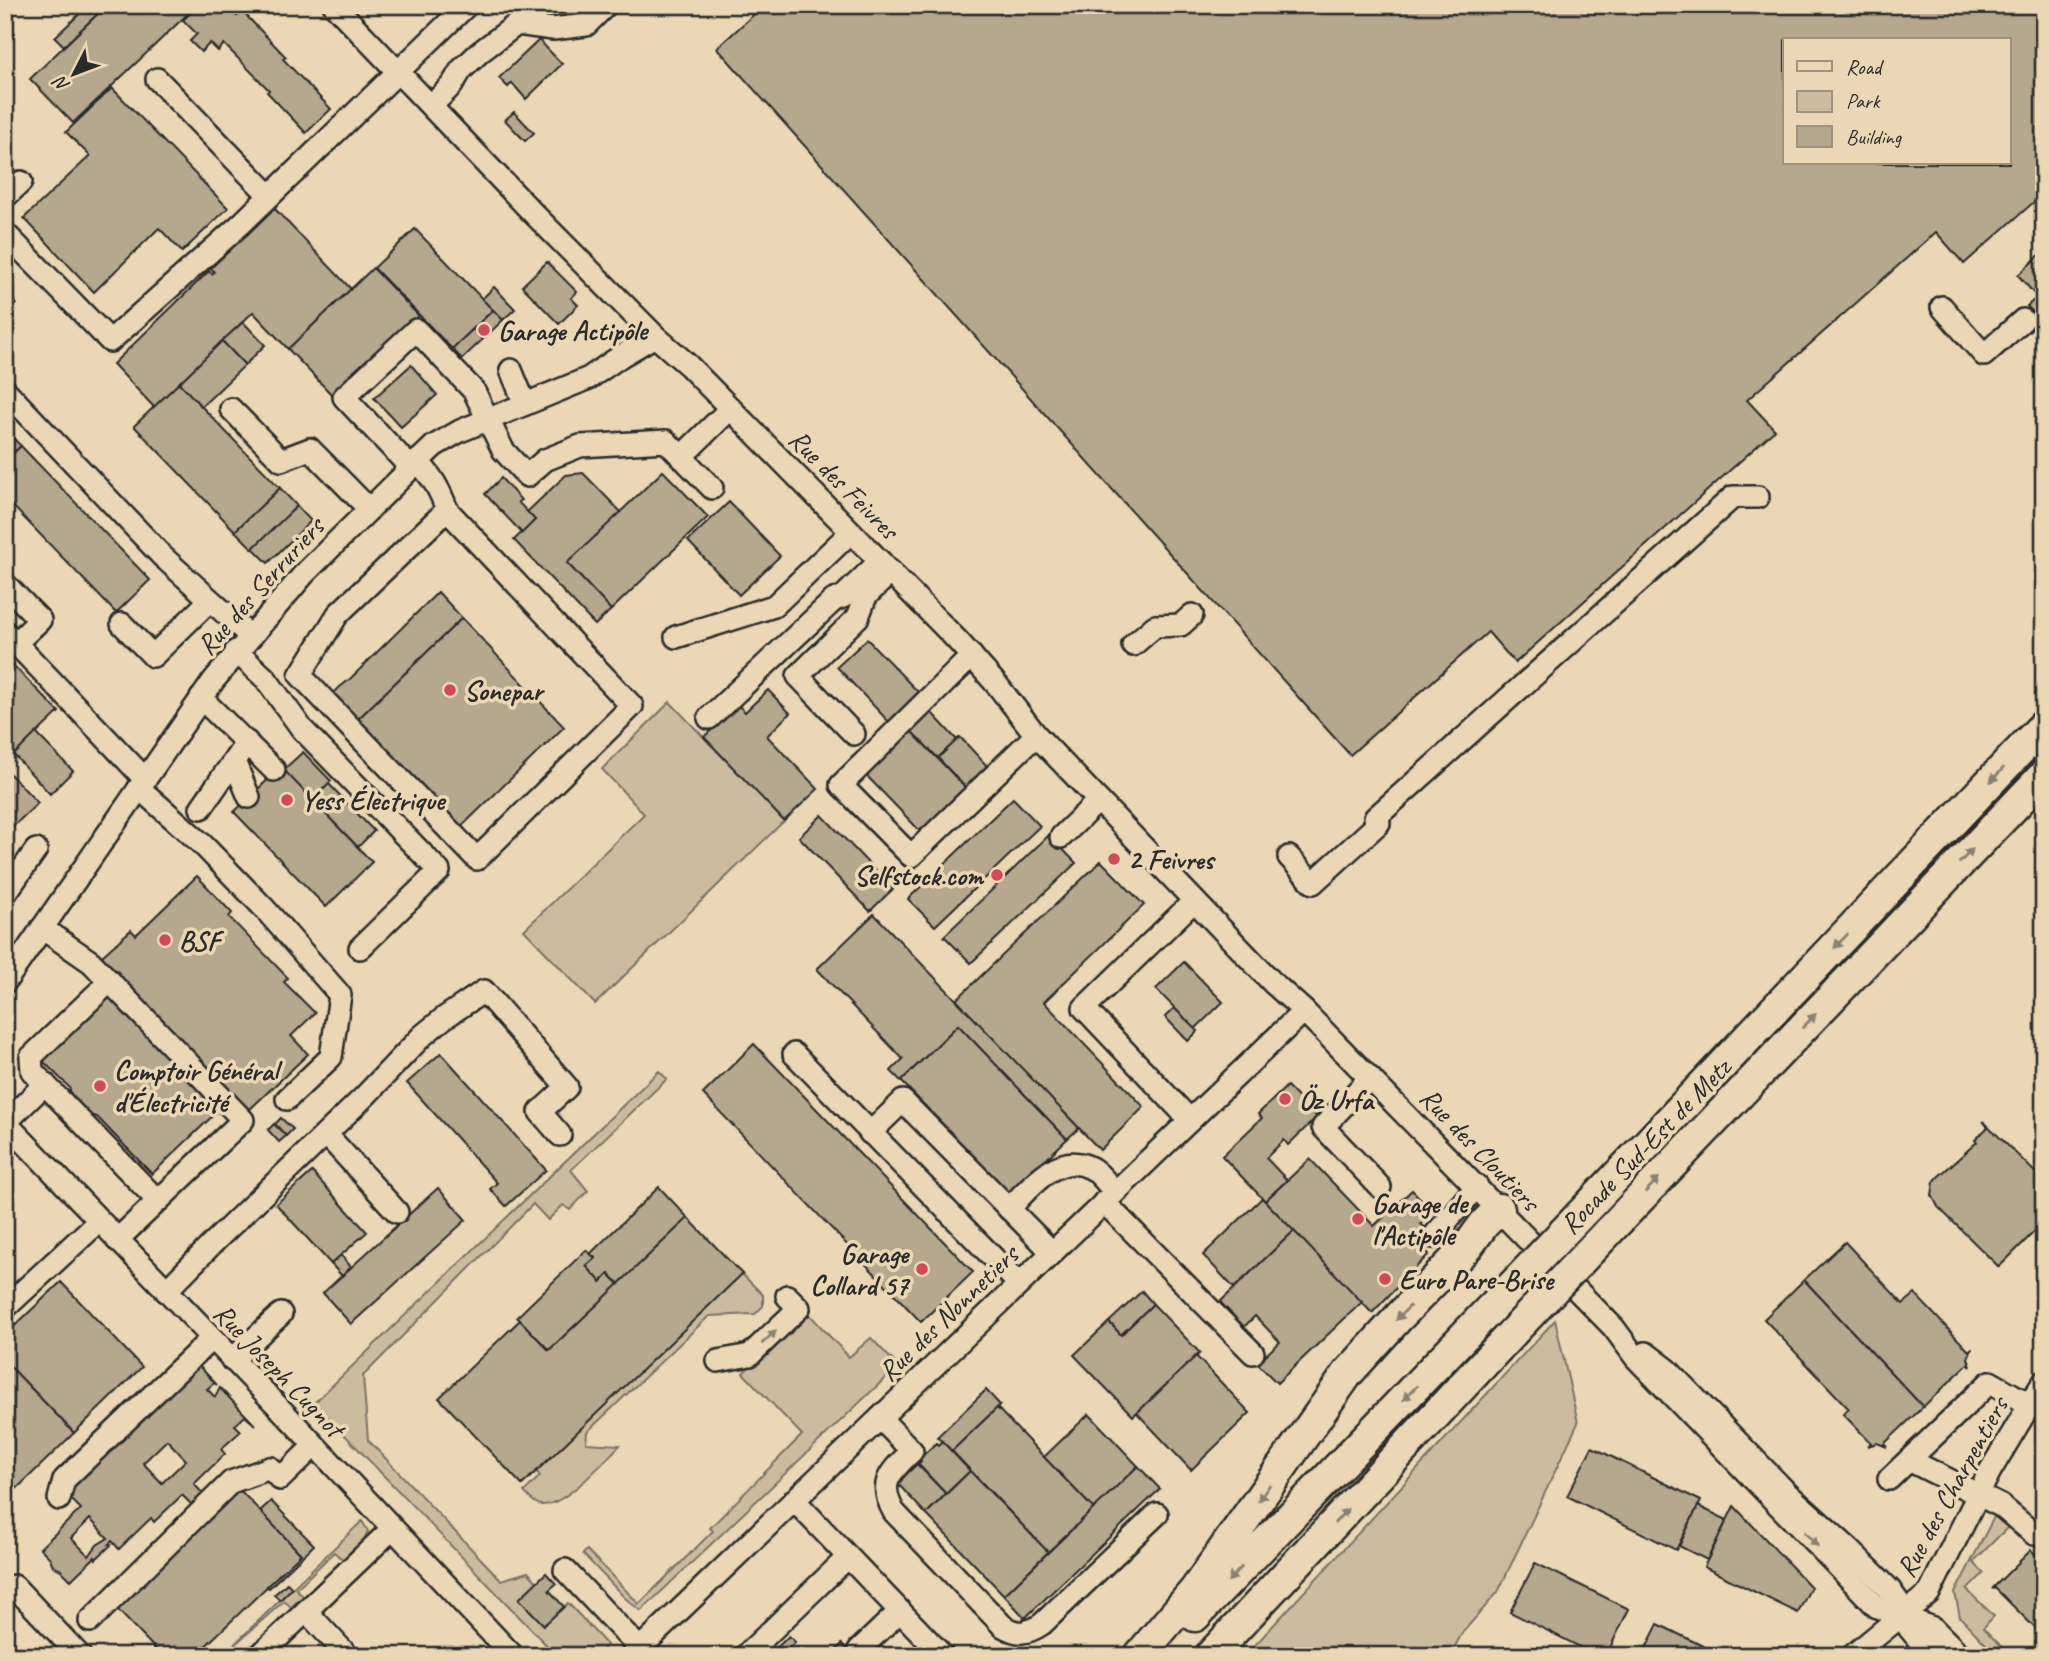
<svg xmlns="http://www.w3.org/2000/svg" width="2049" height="1661" font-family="Caveat,sans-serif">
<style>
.green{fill:#ccbb9f;stroke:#7c7365;stroke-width:2}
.building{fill:#b6a78f;stroke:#2b2b2b;stroke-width:2;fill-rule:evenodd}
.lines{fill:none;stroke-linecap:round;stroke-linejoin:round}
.minor-casing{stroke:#2b2b2b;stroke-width:26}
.highway-casing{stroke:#2b2b2b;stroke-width:35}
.minor{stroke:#ebd7b5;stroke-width:21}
.highway{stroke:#ebd7b5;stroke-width:30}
.highway-bridge-casing{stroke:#2b2b2b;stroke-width:35;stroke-linecap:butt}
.highway-bridge{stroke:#ebd7b5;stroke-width:30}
.oneway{fill:#8b8170}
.poi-dot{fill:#d1495b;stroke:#ebd7b5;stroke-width:2.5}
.labels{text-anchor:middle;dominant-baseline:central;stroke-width:7;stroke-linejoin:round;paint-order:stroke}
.poi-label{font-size:28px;font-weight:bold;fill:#2b2b2b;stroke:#ebd7b5;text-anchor:start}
.street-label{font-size:28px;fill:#2b2b2b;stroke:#ebd7b5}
</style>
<rect width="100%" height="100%" fill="#ebd7b5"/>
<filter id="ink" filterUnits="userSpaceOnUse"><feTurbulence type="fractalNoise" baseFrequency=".0143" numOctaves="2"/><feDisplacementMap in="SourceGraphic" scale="14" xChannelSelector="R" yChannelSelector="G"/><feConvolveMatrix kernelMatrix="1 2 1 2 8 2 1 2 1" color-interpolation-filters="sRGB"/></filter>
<g filter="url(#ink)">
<!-- green -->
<g class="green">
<path d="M670,702L784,821L595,1004L524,930L644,814L602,769Z"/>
<path d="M659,1071L667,1079L571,1170L588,1191L570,1210L563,1205L548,1220L533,1204L363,1376L368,1440L501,1580L528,1572L537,1582L519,1599L544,1625L568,1603L607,1645L598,1653L553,1652L314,1403Z"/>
<path d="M742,1274L763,1295V1306L755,1314L709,1316L587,1432L586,1443L620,1445C604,1461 565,1507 541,1505C534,1504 529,1497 524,1492L540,1476L536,1471Z"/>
<path d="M805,1313L811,1316L849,1357L871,1338L898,1366L641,1611L625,1598L583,1554L587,1550L639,1604L713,1531L710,1528L802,1435L743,1373Z"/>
<path d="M1555,1320L1578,1423L1498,1592L1462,1633L1450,1656H1245Z"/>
<path d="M1999,1515L2020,1535L2018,1537L2008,1527L1973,1562L1984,1573L1967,1590L1994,1616L1983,1628L2011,1656H1997L1960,1617L1955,1593L1994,1517Z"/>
<path d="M362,1521L368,1531L360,1548L345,1561L334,1552L296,1589L303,1596L291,1607L284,1601L222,1656Z"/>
</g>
<!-- building -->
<g class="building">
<path d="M89,5H107L64,46L55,37Z"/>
<path d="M107,5H197L73,123L30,79Z"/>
<path d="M199,5H227L237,16L242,11L286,57L283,59L331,109L306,133L267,92L269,90L224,44L218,51L210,43L201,52L190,41L197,34L183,20Z"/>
<path d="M518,5H574L558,13L546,15L533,13Z"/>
<path d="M764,5H2044V193L1964,264L1936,232L1747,400L1775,430L1515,663L1488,632L1350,755L717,48ZM1785,40H2009V163H1785Z"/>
<path d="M539,40L562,64L526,99L512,83L508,87L499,78Z"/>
<path d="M112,88L228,208L182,252L159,228L94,292L24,218L90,156L66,132Z"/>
<path d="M514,112L534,133L525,141L505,120Z"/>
<path d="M274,208L351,289L288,349L253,312L154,407L113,364L209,271L212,274L214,272L211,268Z"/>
<path d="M415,229L493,310L452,349L374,268Z"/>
<path d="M2044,251V291L2037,297L2018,275Z"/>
<path d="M547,262L577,292L571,298L578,305L559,324L522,286Z"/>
<path d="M373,268L419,316L334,397L288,349Z"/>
<path d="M494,287L515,309L503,320L482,299Z"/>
<path d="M2044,291V324L2027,306Z"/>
<path d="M5,292L16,304L5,314Z"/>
<path d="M493,310L503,320L482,340L473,329Z"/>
<path d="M243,322L265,345L245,365L222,341Z"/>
<path d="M473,329L482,340L462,359L452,349Z"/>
<path d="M222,341L245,365L201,407L179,383Z"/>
<path d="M411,365L437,395L401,427L374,398Z"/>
<path d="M179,383L280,488L235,531L134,426Z"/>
<path d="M5,430L21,446L5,461Z"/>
<path d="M21,446L150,580L116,613L5,498V461Z"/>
<path d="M663,471L708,517L611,610L567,563Z"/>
<path d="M583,473L621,512L567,563L611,610L595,625L514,540L535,520L527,512L566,475Z"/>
<path d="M501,478L521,500L518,502L535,520L522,533L485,494Z"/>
<path d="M280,488L297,506L253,549L235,531Z"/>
<path d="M729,502L780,556L739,595L688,541Z"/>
<path d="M297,506L311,521L268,563L253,548Z"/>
<path d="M438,592L462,618L355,722L330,695L350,679Z"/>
<path d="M462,618L564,727L459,829L356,721Z"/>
<path d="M867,639L919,693L889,722L837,667Z"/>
<path d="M5,657L59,712L14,755L5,746Z"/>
<path d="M768,690L790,713L767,736L818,789L784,821L704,737L738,705L745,712Z"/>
<path d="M931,712L957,740L938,758L911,731Z"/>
<path d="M911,731L966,788L921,832L865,774Z"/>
<path d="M36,733L73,771L50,794L14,755Z"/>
<path d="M960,737L988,767L966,788L938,758Z"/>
<path d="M303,752L331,781L312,800L283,770Z"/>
<path d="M281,767L372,862L326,907L234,812Z"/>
<path d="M5,769L38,803L5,834Z"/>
<path d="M329,784L374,831L358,847L312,800Z"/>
<path d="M1013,798L1040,826L935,926L908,899Z"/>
<path d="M822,815L893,889L870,911L799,837Z"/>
<path d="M1049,835L1076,863L971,963L944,936Z"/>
<path d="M1101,861L1144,905L1044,1002L1144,1107L1100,1150L956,1000Z"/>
<path d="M197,876L232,913L229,917L288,978L284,982L315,1013L291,1036L308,1054L248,1111L101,957L131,930L136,935Z"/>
<path d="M874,914L1079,1128L1067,1139L958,1025L901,1081L891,1071L903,1059L817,969Z"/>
<path d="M1184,962L1223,1002L1195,1029L1156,989Z"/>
<path d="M110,994L220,1109L152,1174L97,1117L88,1115L73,1101L69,1087L41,1059Z"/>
<path d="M1174,1008L1198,1031L1188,1041L1165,1017Z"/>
<path d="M958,1025L1067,1139L1010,1194L901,1081Z"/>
<path d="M754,1044L973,1272L921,1322L703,1094Z"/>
<path d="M441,1053L546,1170L506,1206L490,1189L497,1183L407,1083Z"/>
<path d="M1287,1086L1317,1117L1288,1145L1284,1140L1266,1158L1287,1180L1265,1201L1222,1156L1262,1118L1258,1114Z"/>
<path d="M281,1118L293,1129L286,1136L275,1124Z"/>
<path d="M1983,1121L2044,1181V1222L1999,1267L1938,1207L1932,1195L1934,1182L1938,1177L1977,1142L1975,1140L1988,1127Z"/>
<path d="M274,1124L286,1136L279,1142L268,1130Z"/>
<path d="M1310,1159L1374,1226L1412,1190L1434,1212L1421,1224L1427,1229L1415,1241L1429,1254L1372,1313L1265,1201Z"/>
<path d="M312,1172L367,1232L331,1264L276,1204Z"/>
<path d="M659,1187L688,1218L619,1284L609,1274L601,1282L586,1266L595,1258L590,1254Z"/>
<path d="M438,1188L466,1220L351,1324L323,1293Z"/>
<path d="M1262,1198L1294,1231L1234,1288L1203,1255Z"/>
<path d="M688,1218L742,1274L522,1485L439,1398L520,1320L549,1350Z"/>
<path d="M1294,1231L1362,1302L1277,1383L1257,1363L1280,1342L1255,1316L1244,1327L1220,1302Z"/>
<path d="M1845,1242L1903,1304L1915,1294L1969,1351L1972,1348L1968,1358L1971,1367L1968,1364L1923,1407L1804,1280Z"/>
<path d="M586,1250L595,1258L586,1266L601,1282L609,1274L619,1284L549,1350L517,1317Z"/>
<path d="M341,1255L351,1267L342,1276L331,1264Z"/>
<path d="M1804,1280L1923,1407L1884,1444L1887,1447L1877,1443L1868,1446L1871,1443L1843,1414L1849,1409L1764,1319Z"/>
<path d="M61,1282L142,1367L74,1433L5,1361V1335Z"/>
<path d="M1142,1291L1153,1304L1121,1335L1109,1322Z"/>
<path d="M1153,1304L1200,1353L1133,1416L1074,1355L1109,1322L1121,1335Z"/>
<path d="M1196,1356L1250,1413L1191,1470L1137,1413Z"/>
<path d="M5,1361L74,1433L7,1498L5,1496Z"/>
<path d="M198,1365L217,1385L214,1383L207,1389L215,1397L220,1388L255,1425L245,1416L235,1425L241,1431L221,1449L225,1454L194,1484L205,1496L194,1507L182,1495L154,1522L151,1518L119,1549L112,1541L109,1544L111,1545L96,1559L95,1557L71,1580L61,1570L53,1566L50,1558L40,1548L81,1509L65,1493ZM167,1440L186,1460L162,1483L143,1463ZM90,1519L108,1538L97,1545L89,1556L71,1538Z"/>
<path d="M986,1390L1000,1405L952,1451L937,1437Z"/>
<path d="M997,1408L1094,1509L1048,1552L952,1451Z"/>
<path d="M1089,1414L1138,1466L1094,1509L1044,1457Z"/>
<path d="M942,1441L970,1471L946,1494L918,1464L921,1461L919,1459L936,1443L938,1445Z"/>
<path d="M1592,1447L1701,1501L1676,1550L1567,1496Z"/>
<path d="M917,1464L946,1494L926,1514L897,1483Z"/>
<path d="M1138,1466L1160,1489L1025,1618L1004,1595Z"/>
<path d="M970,1471L1048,1552L1004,1595L926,1514Z"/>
<path d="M237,1487L301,1554L195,1656H162L114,1606Z"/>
<path d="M271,1501L314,1545L269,1588L267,1586L301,1554L260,1511Z"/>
<path d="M1698,1506L1727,1520L1707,1560L1679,1546Z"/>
<path d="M1734,1506L1811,1587L1798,1613L1704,1567Z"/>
<path d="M2031,1550L2039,1558L2036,1561L2044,1568V1628L2038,1634L2039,1632L1995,1588L1992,1589Z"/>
<path d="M1535,1563L1629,1609L1606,1656H1598L1510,1612Z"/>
<path d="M546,1573L556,1584L549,1590L564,1607L544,1625L519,1599Z"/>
<path d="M287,1583L292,1588L280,1600L274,1595Z"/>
<path d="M1658,1624L1723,1656H1642Z"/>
<path d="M789,1636L795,1642L781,1656H768Z"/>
<path d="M842,1644L854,1656H830Z"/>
</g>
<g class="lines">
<!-- minor casing -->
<g class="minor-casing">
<g id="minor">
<path d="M334,5L532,212L655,336L688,365L957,640L998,686L1036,735L1273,983L1304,1011L1614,1328L1636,1358L1877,1607L1933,1628L1961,1656"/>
<path d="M157,79L270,196"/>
<path d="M431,106L452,85L461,70L480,52L517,24L553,29L586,25L606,5"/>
<path d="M5,197L21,182"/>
<path d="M5,233L110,341L241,224L467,5"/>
<path d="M1942,307L1984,355L2023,320"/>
<path d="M511,370L525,404"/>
<path d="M5,390L163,557L250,636"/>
<path d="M231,409L281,460L310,449L369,509"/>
<path d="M681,457L730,409"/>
<path d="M417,461C432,476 440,490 447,510"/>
<path d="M411,468L344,397L416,330L474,391L503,450L527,476L545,460L580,446L666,441L712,488"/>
<path d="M447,510L632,706L477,859L300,675L338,614Z"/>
<path d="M5,584L40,620L16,643"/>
<path d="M122,624L153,656L209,601"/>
<path d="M5,632L145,779"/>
<path d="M676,637L774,606L851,532"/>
<path d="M1133,645L1155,626L1181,625L1192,615"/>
<path d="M236,651L266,679L302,729L439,871L360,948"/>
<path d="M972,656L841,785L911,856L1036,735"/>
<path d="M201,698L274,770"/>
<path d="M709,718L834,600L843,597L880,561"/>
<path d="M854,734L798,676L858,617L866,596L891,572"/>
<path d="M234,761L249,797"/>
<path d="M139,788L203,845L264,908L340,995L331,1057L287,1099"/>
<path d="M201,808L247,742"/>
<path d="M1375,818L1733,497H1758"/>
<path d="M1061,837L1098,801"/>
<path d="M1289,857L1313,883L1379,823"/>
<path d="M5,894L36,850"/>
<path d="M42,928L91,962L243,1120L117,1240"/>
<path d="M110,981L31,1057L32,1071L158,1201"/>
<path d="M5,982L214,680L304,574L411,468L434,446L460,431L589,378L621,356L655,336"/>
<path d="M794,1054L1019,1284"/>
<path d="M1370,1078L1323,1127L1380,1187"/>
<path d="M1190,1120L1084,1008L1194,901"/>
<path d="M5,1122L293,1422L513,1656"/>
<path d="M5,1123L45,1084"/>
<path d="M870,1133L903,1101L1052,1252"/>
<path d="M326,1134L397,1212"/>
<path d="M1104,1202L1253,1353"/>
<path d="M1009,1209C1029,1188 1058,1150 1091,1168C1100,1173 1108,1185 1115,1192"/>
<path d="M1433,1237L1477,1186"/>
<path d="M166,1291L214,1242L365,1096L422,1036L444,1018L484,991L567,1087L540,1112L560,1135"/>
<path d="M5,1308L99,1221"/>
<path d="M1646,1353L1667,1369L1789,1495L1848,1548L1890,1590L1900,1604L1909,1628L1932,1656"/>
<path d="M232,1360L281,1314"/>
<path d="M718,1361L750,1355L799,1308L787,1296"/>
<path d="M880,1418L912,1451C891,1472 877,1482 894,1512L1003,1626C1018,1635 1027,1634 1042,1624L1157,1514"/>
<path d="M1909,1460L2001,1506L2034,1534"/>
<path d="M1889,1479L1990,1382L2029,1404"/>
<path d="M59,1499L64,1480L211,1339"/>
<path d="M794,1500L943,1656"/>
<path d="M565,1570L640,1649"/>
<path d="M5,1594L14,1586L80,1656"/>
<path d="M306,1611L348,1656"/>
<path d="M90,1621L231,1482L270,1468L280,1479L314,1446"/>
<path d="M859,1650L900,1611"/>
<path d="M259,1656L392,1529"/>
<path d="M632,1656L1304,1011"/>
<path d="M745,1656L848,1557"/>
<path d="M1852,1656L1929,1593L1990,1471L2044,1381"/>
</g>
</g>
<!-- highway casing -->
<g class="highway-casing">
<g id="highway">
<path d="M1580,1215L2044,725"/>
<path d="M1605,1235L2044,775"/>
<path d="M1195,1616L1491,1308"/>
<path d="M1139,1656L1195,1590L1348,1373L1399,1317L1468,1246L1484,1224L1499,1209"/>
<path d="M1210,1656L1513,1332"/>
</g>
</g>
<!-- minor -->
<use href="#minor" class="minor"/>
<!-- highway -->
<use href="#highway" class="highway"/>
<!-- highway-bridge casing -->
<g class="highway-bridge-casing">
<g id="highway-bridge">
<path d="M1491,1308L1580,1215"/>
<path d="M1513,1332L1605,1235"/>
</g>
</g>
<!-- highway-bridge -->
<use href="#highway-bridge" class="highway-bridge"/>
</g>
<!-- one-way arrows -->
<defs><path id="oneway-solid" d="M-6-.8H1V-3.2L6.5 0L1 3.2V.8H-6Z" transform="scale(1.75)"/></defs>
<g class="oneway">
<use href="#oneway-solid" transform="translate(1997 775) rotate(133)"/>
<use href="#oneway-solid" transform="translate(1966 856) rotate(-46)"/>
<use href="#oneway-solid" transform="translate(1841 941) rotate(134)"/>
<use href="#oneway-solid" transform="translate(1809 1021) rotate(-46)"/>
<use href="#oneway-solid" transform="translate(1652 1185) rotate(-46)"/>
<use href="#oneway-solid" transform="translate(1403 1313) rotate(134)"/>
<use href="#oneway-solid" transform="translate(769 1337) rotate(-44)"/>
<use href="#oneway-solid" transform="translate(1410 1393) rotate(134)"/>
<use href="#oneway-solid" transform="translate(1264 1493) rotate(125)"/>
<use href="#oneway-solid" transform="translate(1341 1516) rotate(-47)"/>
<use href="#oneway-solid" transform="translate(1811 1539) rotate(46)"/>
<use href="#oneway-solid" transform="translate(1235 1574) rotate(134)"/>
</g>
</g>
<!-- markers -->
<g class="poi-dot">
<circle cx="484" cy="330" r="7"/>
<circle cx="450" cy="690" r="7"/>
<circle cx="287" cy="800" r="7"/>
<circle cx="1114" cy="859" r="7"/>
<circle cx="997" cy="875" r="7"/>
<circle cx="165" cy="940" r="7"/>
<circle cx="100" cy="1086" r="7"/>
<circle cx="1285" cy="1099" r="7"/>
<circle cx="1358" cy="1219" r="7"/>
<circle cx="922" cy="1269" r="7"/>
<circle cx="1385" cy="1279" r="7"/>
</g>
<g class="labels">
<!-- poi labels -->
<g class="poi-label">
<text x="498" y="330">Garage Actipôle</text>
<text x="464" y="690">Sonepar</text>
<text x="301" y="800">Yess Électrique</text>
<text x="1128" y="859">2 Feivres</text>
<text x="983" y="875" text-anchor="end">Selfstock.com</text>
<text x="179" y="940">BSF</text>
<text x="114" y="1070">Comptoir Général<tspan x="114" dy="32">d'Électricité</tspan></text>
<text x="1299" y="1099">Öz Urfa</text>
<text x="1372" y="1203">Garage de<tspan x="1372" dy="32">l'Actipôle</tspan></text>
<text x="908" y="1253" text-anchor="end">Garage<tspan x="908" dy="32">Collard 57</tspan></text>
<text x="1399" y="1279">Euro Pare-Brise</text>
</g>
<!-- street labels -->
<g class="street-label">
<text transform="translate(844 484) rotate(45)">Rue des Feivres</text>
<text transform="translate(260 586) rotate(-48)">Rue des Serruriers</text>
<text transform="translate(1645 1146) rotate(-46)">Rocade Sud-Est de Metz</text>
<text transform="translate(1480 1149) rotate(46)">Rue des Cloutiers</text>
<text transform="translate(948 1313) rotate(-44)">Rue des Nonnetiers</text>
<text transform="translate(279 1370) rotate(46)">Rue Joseph Cugnot</text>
<text transform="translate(1952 1487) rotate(-61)">Rue des Charpentiers</text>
</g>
</g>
<!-- margin -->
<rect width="2049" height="1661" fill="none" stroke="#ebd7b5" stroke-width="28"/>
<rect x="14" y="14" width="2021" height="1633" fill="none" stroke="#2b2b2b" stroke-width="2.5" filter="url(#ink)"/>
<!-- legend -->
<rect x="1783" y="38" width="228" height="126" fill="#ebd7b5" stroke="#9e927e" stroke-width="2"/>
<rect x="1797" y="61" width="35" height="10" fill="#ebd7b5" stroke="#9e927e" stroke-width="2"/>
<text x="1846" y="74" font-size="21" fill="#2b2b2b">Road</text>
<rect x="1797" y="91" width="35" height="21" fill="#ccbb9f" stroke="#9e927e" stroke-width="2"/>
<text x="1846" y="108" font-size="21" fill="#2b2b2b">Park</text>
<rect x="1797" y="126" width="35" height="21" fill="#b6a78f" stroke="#9e927e" stroke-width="2"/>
<text x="1846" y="144" font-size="21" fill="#2b2b2b">Building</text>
<!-- north arrow -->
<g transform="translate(74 74) rotate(228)" stroke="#ebd7b5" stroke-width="5" paint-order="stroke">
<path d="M0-5L12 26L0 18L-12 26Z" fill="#2b2b2b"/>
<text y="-10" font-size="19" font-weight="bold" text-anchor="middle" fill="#2b2b2b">N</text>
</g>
</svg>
